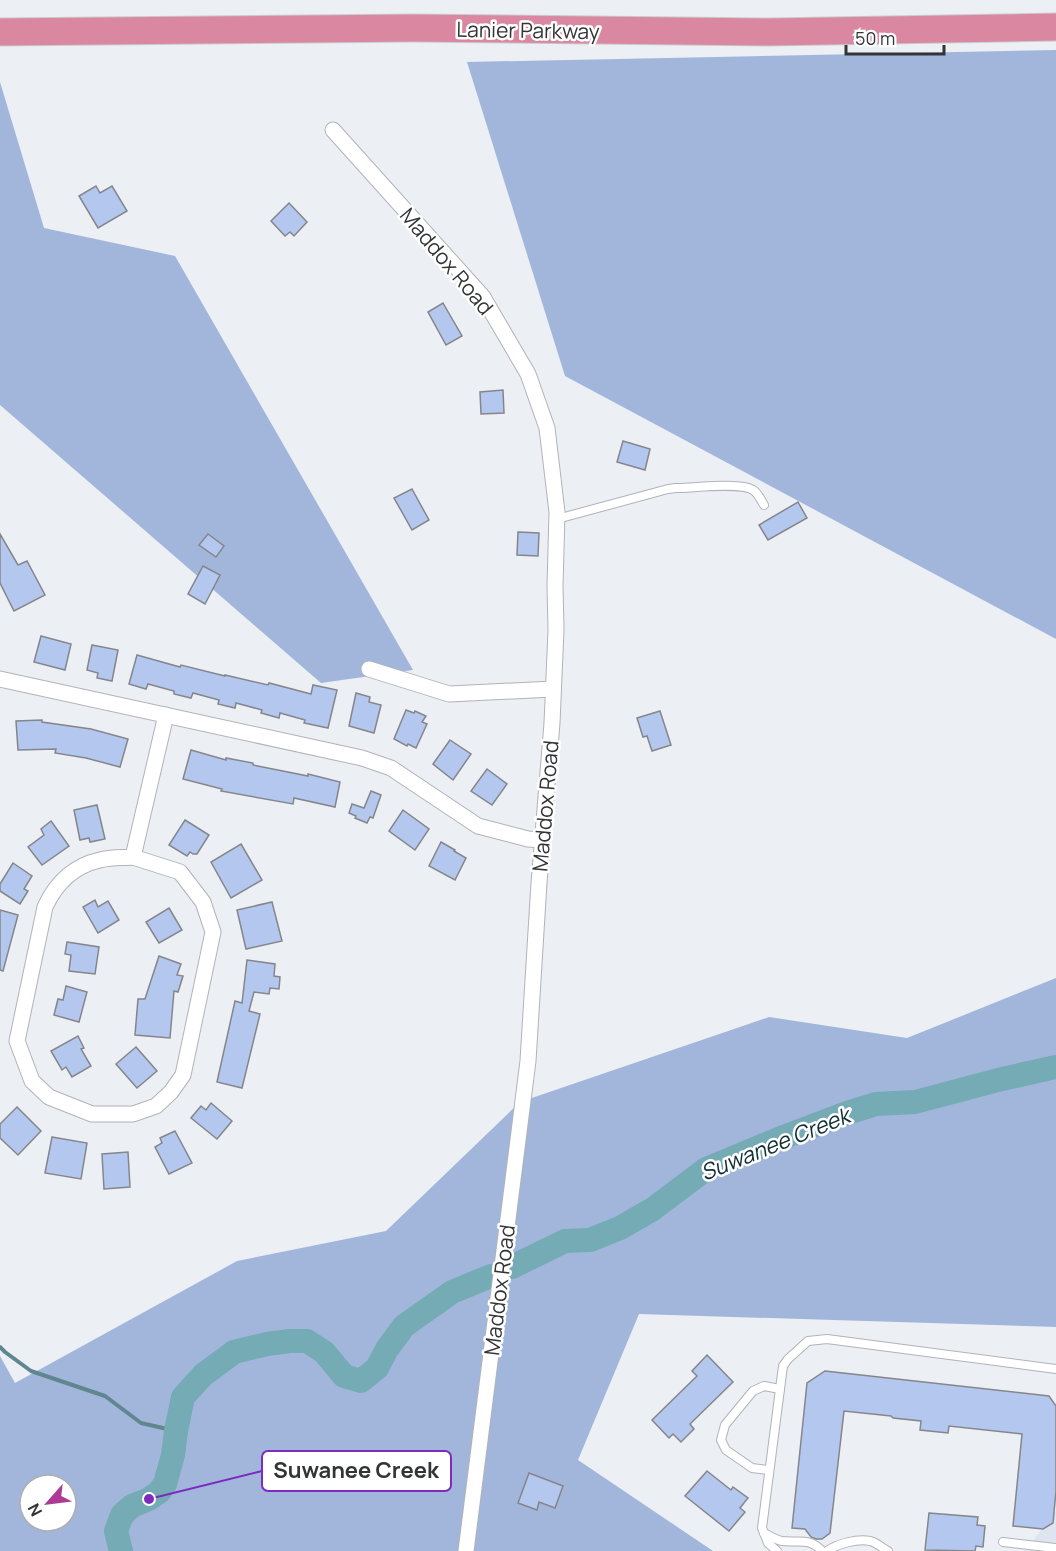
<svg xmlns="http://www.w3.org/2000/svg" width="1056" height="1551" font-family="Manrope,sans-serif">
<style>
.built{fill:#dee4f0}
.forest{fill:#a2b6dc;fill-rule:evenodd}
.lines{fill:none;stroke-linecap:round;stroke-linejoin:round}
.stream{stroke:#60878f;stroke-width:4}
.river{stroke:#74abb5;stroke-width:24}
.building{fill:#b4c8ef;stroke:#84868b;stroke-width:1.5}
.service-casing{stroke:#b0b3b8;stroke-width:10}
.minor-casing{stroke:#b0b3b8;stroke-width:17}
.motorway-casing{stroke:#cacacb;stroke-width:29}
.service{stroke:#fff;stroke-width:8}
.minor{stroke:#fff;stroke-width:15}
.motorway{stroke:#da88a1;stroke-width:27}
.labels{text-anchor:middle;dominant-baseline:central;stroke-width:5;stroke-linejoin:round;paint-order:stroke}
.street-label{font-size:21px;fill:#333436;stroke:#fff}
.water-label{font-size:22px;font-style:italic;fill:#112e33;stroke:#fff}
.leader{fill:none;stroke:#7b2cbf;stroke-width:2}
.callout-dot{fill:#7b2cbf;stroke:#fff;stroke-width:2}
.callout{fill:#fff;stroke:#7b2cbf;stroke-width:2}
.callout-label{font-size:22px;text-anchor:middle;font-weight:bold;fill:#333436}
</style>
<rect width="100%" height="100%" fill="#eceff4"/>
<!-- built -->
<path class="built" d="M1056,1511V1551H1025Z"/>
<!-- forest -->
<g class="forest">
<path d="M1056,50V639L565,376L467,62Z"/>
<path d="M0,82L44,228L175,256L413,670L321,683L0,405Z"/>
<path d="M1056,978V1327L639,1314L578,1460L713,1551H0V1356L15,1383L237,1261L386,1231L520,1102L769,1017L907,1038ZM30,1485H66V1521H30Z"/>
</g>
<g class="lines">
<!-- stream -->
<path class="stream" d="M0,1347L5,1352L31,1371L105,1396L141,1423L176,1431"/>
<!-- river -->
<g class="river">
<path d="M512,1267L565,1241L590,1240L620,1228L653,1209L706,1169L781,1138L847,1113L876,1104L915,1102L1002,1079L1056,1067"/>
<path d="M121,1551L116,1531L122,1515L132,1506L149,1499L159,1492L165,1484L173,1455L176,1431L183,1397L203,1375L234,1352L267,1344L290,1341H307L324,1352L344,1376L361,1381L377,1368L387,1349L404,1326L452,1292L491,1276"/>
</g>
</g>
<!-- building -->
<g class="building">
<path d="M96,186L100,193L112,186L127,211L98,228L79,196Z"/>
<path d="M289,203L307,222L294,236L290,232L285,236L271,221Z"/>
<path d="M443,303L462,336L446,345L428,312Z"/>
<path d="M503,390L504,413L481,414L480,392Z"/>
<path d="M623,441L650,449L645,470L617,462Z"/>
<path d="M412,489L429,520L412,530L394,498Z"/>
<path d="M798,502L807,518L768,540L759,525Z"/>
<path d="M518,532L539,533L538,556L517,555Z"/>
<path d="M0,534L18,565L27,561L45,595L14,611L0,583Z"/>
<path d="M208,534L224,546L216,557L199,545Z"/>
<path d="M203,566L220,575L205,604L188,594Z"/>
<path d="M41,636L71,644L65,670L34,662Z"/>
<path d="M92,645L118,650L112,681L97,678L98,673L87,670Z"/>
<path d="M137,655L180,667L181,665L225,676V675L268,685L269,683L311,694L313,685L337,690L328,728L304,723L305,720L280,713L279,718L261,713L262,710L236,703L235,708L218,704L219,700L193,693L191,698L174,694V691L148,684L146,689L129,684Z"/>
<path d="M356,693L370,697L369,702L381,705L374,733L349,726Z"/>
<path d="M406,710L414,713L415,711L426,716L422,722L427,724L416,748L408,744L407,746L394,739Z"/>
<path d="M660,711L671,745L652,751L647,736L643,737L637,718Z"/>
<path d="M42,720V722L91,729L128,739L120,767L86,758L55,753L56,749L18,750L16,721Z"/>
<path d="M450,740L471,754L453,780L433,764Z"/>
<path d="M191,750L226,760V758L253,763V765L308,776V774L340,782L335,807L294,798L293,804L221,791L222,789L183,779Z"/>
<path d="M487,769L507,784L492,805L471,791Z"/>
<path d="M371,791L381,795L373,818L370,817L367,823L355,818L356,816L349,813L352,804L364,808Z"/>
<path d="M97,805L105,839L90,842L89,838L80,840L74,810Z"/>
<path d="M403,810L429,829L415,850L389,831Z"/>
<path d="M185,820L209,835L197,854H193L190,852L187,856L169,845Z"/>
<path d="M51,821L69,846L42,865L28,847L44,835L41,829Z"/>
<path d="M441,842L455,850L454,851L466,858L455,880L429,866Z"/>
<path d="M241,844L262,880L231,898L211,862Z"/>
<path d="M13,863L32,876L24,889L28,891L20,904L0,891V884Z"/>
<path d="M95,900L98,907L108,901L119,920L98,933L83,907Z"/>
<path d="M272,902L282,941L246,949L237,910Z"/>
<path d="M169,908L182,930L159,943L146,922Z"/>
<path d="M0,910L18,915L3,971L0,970Z"/>
<path d="M67,942L99,947L95,974L69,971L71,955L65,954Z"/>
<path d="M159,956L181,964L177,975L183,976L178,992L174,991L170,1038L135,1035L138,999H145Z"/>
<path d="M247,960L275,964L274,976L280,977L279,989L270,988L269,994L254,992L249,1011L260,1014L242,1088L217,1082L235,1001L242,1003Z"/>
<path d="M66,986L87,992L79,1022L54,1015L58,999L63,1000Z"/>
<path d="M78,1036L84,1048L81,1049L91,1066L72,1077L66,1067L62,1070L51,1051Z"/>
<path d="M136,1047L157,1071L137,1088L116,1064Z"/>
<path d="M211,1103L232,1121L217,1139L191,1118L201,1106L206,1110Z"/>
<path d="M17,1107L41,1131L18,1155L0,1138V1124Z"/>
<path d="M175,1131L192,1163L169,1174L155,1147L162,1143L160,1138Z"/>
<path d="M52,1137L87,1143L81,1179L45,1173Z"/>
<path d="M128,1152L130,1187L104,1189L102,1154Z"/>
<path d="M707,1355L733,1382L690,1424L694,1429L681,1442L673,1434L669,1438L652,1420L697,1376L692,1371Z"/>
<path d="M825,1371L1049,1396L1056,1406V1491L1053,1523L1043,1529L1013,1526L1022,1434L949,1426L948,1433L920,1430L921,1421L893,1418L891,1416L844,1411L830,1533L822,1539H816L811,1537L805,1529L792,1528L807,1383Z"/>
<path d="M707,1471L731,1490L733,1487L748,1498L740,1508L745,1512L729,1531L685,1496Z"/>
<path d="M529,1473L563,1486L555,1508L539,1502L537,1510L518,1503Z"/>
<path d="M929,1513L978,1517L977,1525L985,1526L983,1547L976,1546L975,1551L925,1550Z"/>
</g>
<g class="lines">
<!-- service casing -->
<g class="service-casing">
<g id="service">
<path d="M557,519L668,489L676,488C693,488 740,482 753,490C758,493 761,500 764,505"/>
<path d="M769,1470L752,1468L726,1450L721,1440L725,1425L753,1391L764,1386L780,1389"/>
<path d="M764,1533C770,1536 776,1540 782,1541C799,1543 809,1537 822,1551"/>
<path d="M1003,1542L1055,1548"/>
<path d="M777,1551L768,1543L762,1528L783,1366L788,1359L808,1341L827,1339L1056,1369"/>
<path d="M827,1551C837,1544 858,1538 870,1541C876,1542 882,1548 888,1551"/>
</g>
</g>
<!-- minor casing -->
<g class="minor-casing">
<g id="minor">
<path d="M333,130L483,297L487,304L528,374L547,428L557,512L555,586L556,630L552,723L539,883L528,1061L466,1551"/>
<path d="M369,669L449,694L553,689"/>
<path d="M0,679L362,758L391,768L478,826L528,839L542,840"/>
<path d="M133,857L180,872L203,902L213,932L183,1075L171,1092L156,1106L133,1114H92L49,1097L32,1081L17,1041L45,907C56,883 73,866 100,860C111,857 123,858 133,857L166,715"/>
</g>
</g>
<!-- motorway casing -->
<g class="motorway-casing">
<path id="motorway" d="M0,32L413,28L770,32L1056,27"/>
</g>
<!-- service -->
<use href="#service" class="service"/>
<!-- minor -->
<use href="#minor" class="minor"/>
<!-- motorway -->
<use href="#motorway" class="motorway"/>
</g>
<g class="labels">
<!-- street labels -->
<g class="street-label">
<text transform="translate(528 30) rotate(1)">Lanier Parkway</text>
<text transform="translate(447 261) rotate(50)">Maddox Road</text>
<text transform="translate(545 806) rotate(-85)">Maddox Road</text>
<text transform="translate(499 1290) rotate(-83)">Maddox Road</text>
</g>
<!-- water labels -->
<g class="water-label">
<text transform="translate(775 1144) rotate(-22)">Suwanee Creek</text>
</g>
</g>
<!-- callouts -->
<path class="leader" d="M149 1499L262 1471"/>
<circle class="callout-dot" cx="149" cy="1499" r="6"/>
<rect class="callout" x="262" y="1451" width="189" height="40" rx="6"/>
<g class="callout-label">
<text x="356" y="1478">Suwanee Creek</text>
</g>
<!-- north arrow -->
<g transform="translate(48 1503) rotate(242)"><circle r="28" fill="#ffffff" stroke="#adaeaf" stroke-width="1.5"/>
<path d="M0-4.5L10 22L0 15L-10 22Z" fill="#ad3b95"/>
<text y="-9" font-size="16" font-weight="bold" text-anchor="middle" fill="#333436">N</text>
</g>
<!-- scale -->
<path d="M846 45v9h98v-9" fill="none" stroke="#333436" stroke-width="3"/>
<text x="855" y="45" font-size="18" fill="#333436" stroke="#ffffff" stroke-width="4.5" paint-order="stroke">50 m</text>
</svg>
